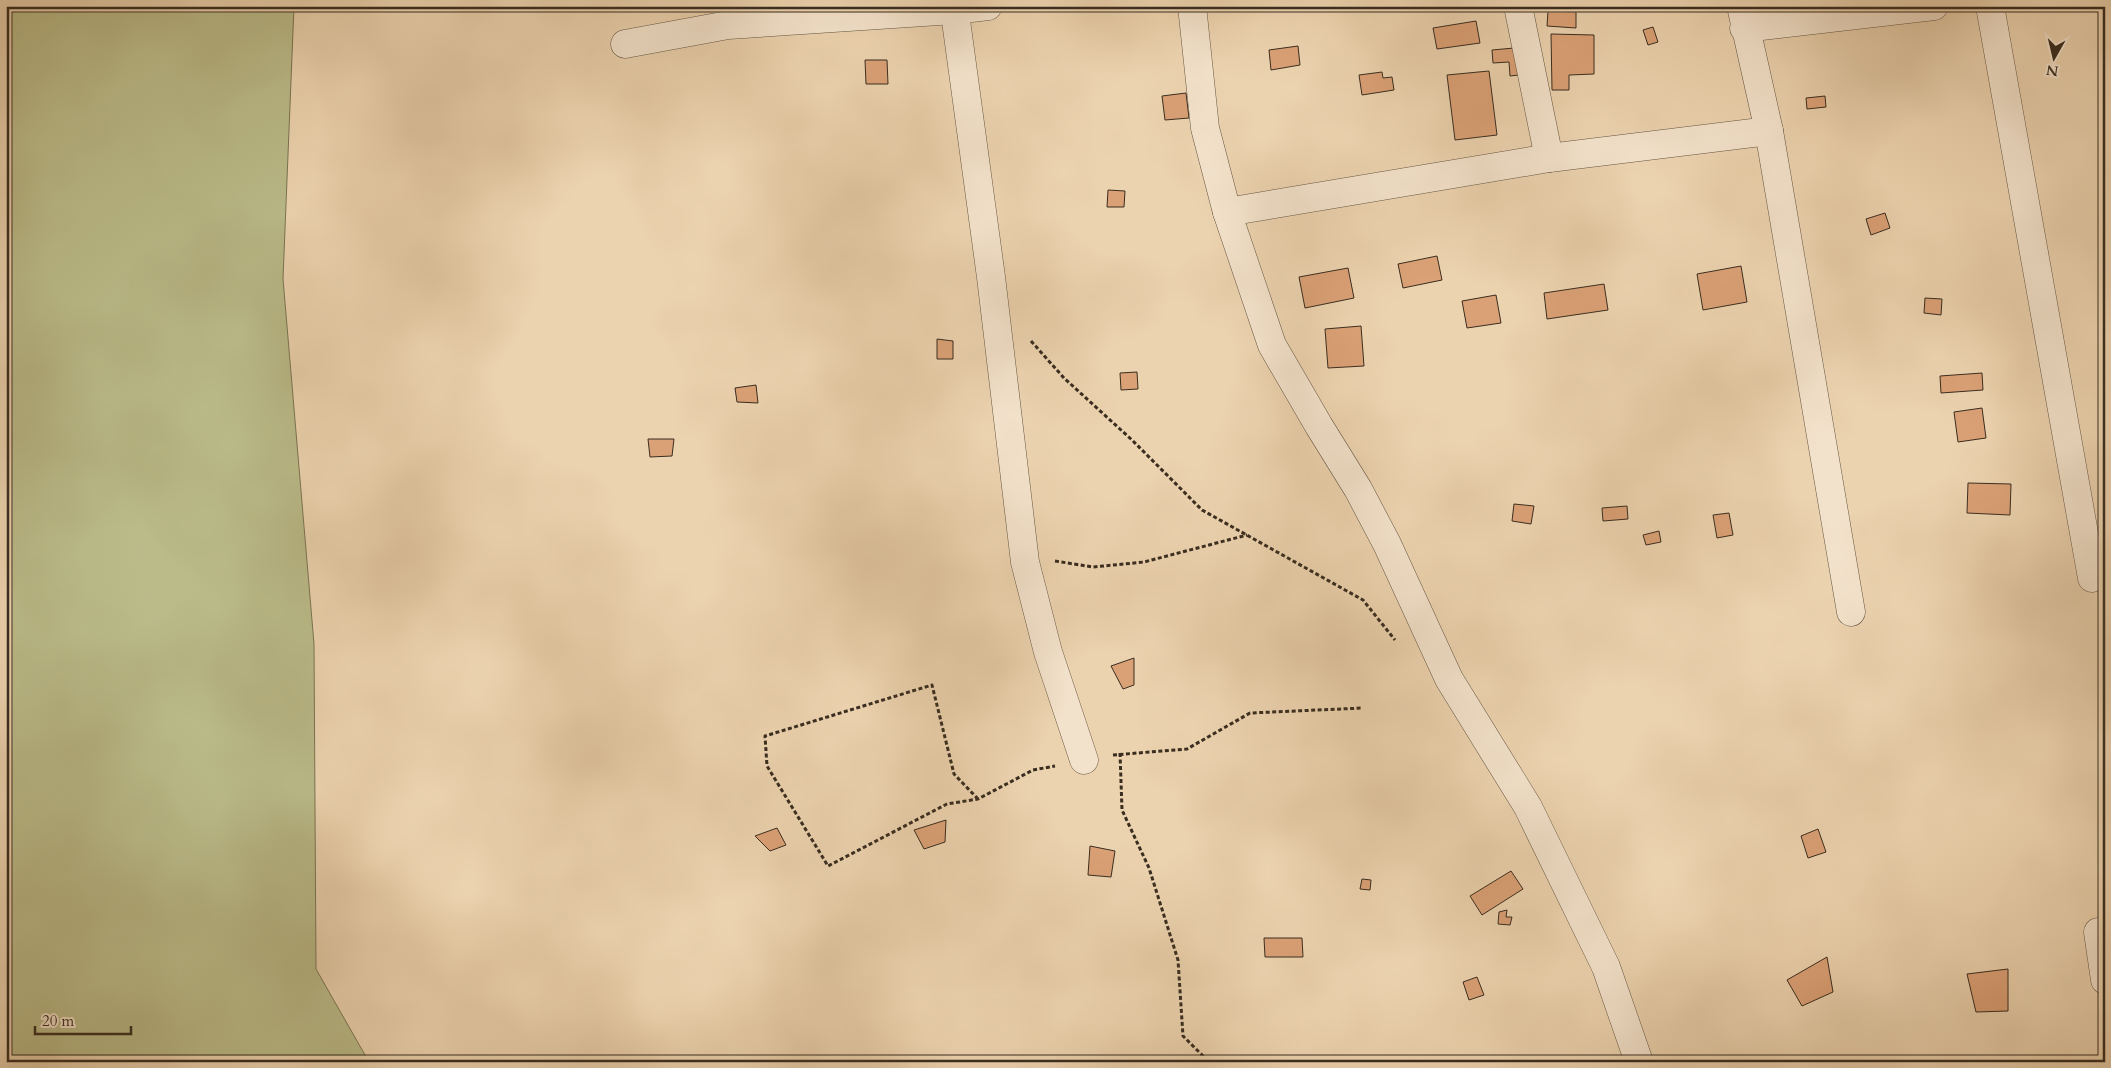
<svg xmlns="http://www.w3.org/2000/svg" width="2111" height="1068" font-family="Cardo,serif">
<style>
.green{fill:#babb89;stroke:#7a7454}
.building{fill:#dba176;stroke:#392d20}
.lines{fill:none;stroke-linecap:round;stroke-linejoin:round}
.minor-casing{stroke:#665644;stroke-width:29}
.path{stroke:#392d20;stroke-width:3;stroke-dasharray:4 2.5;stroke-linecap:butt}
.minor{stroke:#f3e2cb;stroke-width:28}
</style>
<rect width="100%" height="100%" fill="#ecd3af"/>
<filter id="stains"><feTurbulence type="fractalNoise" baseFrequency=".004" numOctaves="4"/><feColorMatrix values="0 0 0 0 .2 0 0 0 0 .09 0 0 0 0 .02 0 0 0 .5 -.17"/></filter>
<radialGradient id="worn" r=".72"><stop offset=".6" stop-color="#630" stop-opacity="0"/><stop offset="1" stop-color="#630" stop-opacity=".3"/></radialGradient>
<!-- green -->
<path class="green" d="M6,6H294L283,279L314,644L316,969L369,1062H6Z"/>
<!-- building -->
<g class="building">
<path d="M1548,11L1576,12V28L1547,26Z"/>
<path d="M1476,21L1480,43L1437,49L1433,28Z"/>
<path d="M1653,27L1658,42L1648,45L1643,30Z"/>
<path d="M1551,34L1594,35V74L1569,75V90H1552Z"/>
<path d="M1298,46L1300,65L1271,70L1269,50Z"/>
<path d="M1525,47L1528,74L1510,76L1509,62L1493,63L1492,50Z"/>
<path d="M865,60H887L888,84H866Z"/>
<path d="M1489,71L1497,135L1455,140L1447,75Z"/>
<path d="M1382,72L1383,78L1392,77L1394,90L1362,95L1359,75Z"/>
<path d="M1186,93L1189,118L1165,120L1162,96Z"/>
<path d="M1825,96L1826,107L1807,109L1806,98Z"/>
<path d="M1108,190L1125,191L1124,207H1107Z"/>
<path d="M1885,213L1890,228L1871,235L1866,219Z"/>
<path d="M1437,256L1442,280L1403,288L1398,264Z"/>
<path d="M1741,266L1747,302L1703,310L1697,274Z"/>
<path d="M1348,268L1354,298L1305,308L1299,277Z"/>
<path d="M1604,284L1608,310L1547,319L1544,293Z"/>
<path d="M1496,295L1501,323L1467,328L1462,301Z"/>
<path d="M1925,298L1942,299L1941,315L1924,313Z"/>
<path d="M1361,326L1364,366L1328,368L1325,329Z"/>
<path d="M937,339L953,341V359H937Z"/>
<path d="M1137,372L1138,389L1121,390L1120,373Z"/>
<path d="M1982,373L1983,390L1941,393L1940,376Z"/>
<path d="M756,385L758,403L737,402L735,388Z"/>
<path d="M1982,408L1986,438L1958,442L1954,412Z"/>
<path d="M648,439H674L672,456L650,457Z"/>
<path d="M1968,483L2011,484L2010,515L1967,513Z"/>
<path d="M1514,504L1534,506L1531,524L1512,521Z"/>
<path d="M1627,506L1628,519L1603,521L1602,508Z"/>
<path d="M1729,513L1733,535L1717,538L1713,515Z"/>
<path d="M1659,531L1661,542L1646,545L1643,535Z"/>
<path d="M1134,658V685L1123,689L1111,666Z"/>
<path d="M946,820L945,842L924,849L914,830Z"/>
<path d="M777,828L786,845L770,851L755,836Z"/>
<path d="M1818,829L1826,852L1808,858L1801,836Z"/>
<path d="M1090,846L1115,851L1111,877L1088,875Z"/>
<path d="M1511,871L1523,889L1482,915L1470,896Z"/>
<path d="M1362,879L1371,880L1370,890L1360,889Z"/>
<path d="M1507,910L1506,917H1512L1510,925L1498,924L1499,912Z"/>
<path d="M1264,938H1302L1303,957H1265Z"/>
<path d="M1827,957L1833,992L1802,1006L1787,980Z"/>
<path d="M2008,969V1011L1976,1012L1967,974Z"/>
<path d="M1477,977L1484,995L1469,1000L1463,982Z"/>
</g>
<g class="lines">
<!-- minor casing -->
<g class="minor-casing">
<g id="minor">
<path d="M954,6L991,277L1025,562L1048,652L1084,760"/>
<path d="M1192,6L1205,128L1227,212L1272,345L1319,426L1358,489L1387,544L1449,679L1528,807L1606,967L1639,1062"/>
<path d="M1518,6L1549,158"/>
<path d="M1741,6L1769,131L1851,612"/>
<path d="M1990,6L2092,578"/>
<path d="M1744,28L1934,6"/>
<path d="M625,44L728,25L954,10L988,6"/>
<path d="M1227,212L1549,158L1769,131"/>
<path d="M2098,932L2105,980"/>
</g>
</g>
<!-- path -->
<g class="path">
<path d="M1031,341L1064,378L1132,440L1202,510L1363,600L1395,640"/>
<path d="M1055,561L1093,567L1144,562L1247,535"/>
<path d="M1120,753L1122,810L1149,868L1178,960L1183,1036L1209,1062"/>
<path d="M1113,755L1187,749L1250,713L1363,708"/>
<path d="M978,799L954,774L932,685L765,736L767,766L828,866L947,804L978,799L1033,770L1055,766"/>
</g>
<!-- minor -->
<use href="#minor" class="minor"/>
</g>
<!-- margin -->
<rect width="2111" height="1068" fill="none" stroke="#ecd3af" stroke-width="25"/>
<rect x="8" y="8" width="2096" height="1053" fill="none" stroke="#392d20" stroke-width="2.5"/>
<rect x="12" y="12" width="2086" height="1043" fill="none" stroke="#392d20"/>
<!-- north arrow -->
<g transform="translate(2054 58) rotate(188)" stroke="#f3e2cb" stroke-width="4" paint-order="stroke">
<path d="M0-4L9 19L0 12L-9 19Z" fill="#392d20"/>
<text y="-8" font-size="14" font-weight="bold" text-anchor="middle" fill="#392d20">N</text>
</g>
<!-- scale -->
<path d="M35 1026v8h96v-8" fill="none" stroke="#392d20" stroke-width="2.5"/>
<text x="42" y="1026" font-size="15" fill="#392d20" stroke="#f3e2cb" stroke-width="4" paint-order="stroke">20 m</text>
<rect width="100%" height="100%" filter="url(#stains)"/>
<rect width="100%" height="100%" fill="url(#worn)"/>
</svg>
